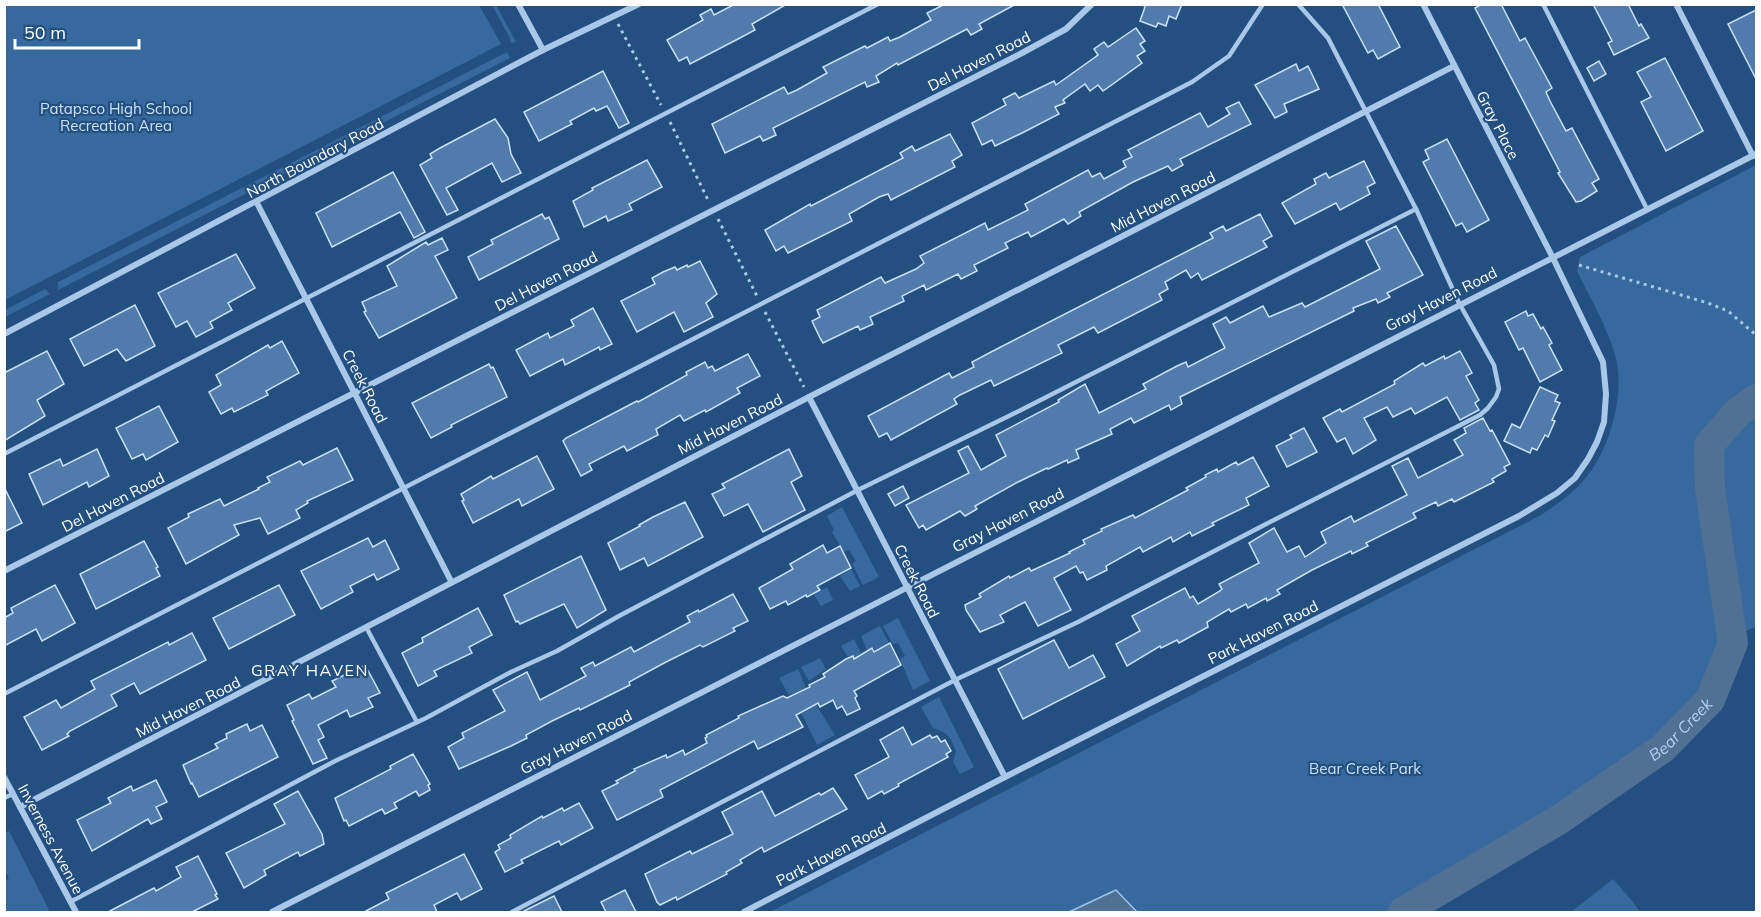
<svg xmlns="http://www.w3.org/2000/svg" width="1761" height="917" font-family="Mulish,sans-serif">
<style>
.green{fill:#37699e}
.water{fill:#507094;stroke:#9dc2e8;stroke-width:1.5}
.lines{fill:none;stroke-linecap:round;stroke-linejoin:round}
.river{stroke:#507094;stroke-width:30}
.building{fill:#507bac;stroke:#cde1f6;stroke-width:1.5}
.path{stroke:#a9c7e7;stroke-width:3;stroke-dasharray:3 4.5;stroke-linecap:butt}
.service{stroke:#a9c7e7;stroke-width:4.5}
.minor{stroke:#a9c7e7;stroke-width:6}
.labels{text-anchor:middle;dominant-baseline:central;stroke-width:4.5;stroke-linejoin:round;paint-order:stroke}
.street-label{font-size:15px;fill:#fff;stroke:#234f81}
.park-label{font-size:15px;fill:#cde1f6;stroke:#234f81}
.neighbourhood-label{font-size:16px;letter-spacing:1.5px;fill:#fff;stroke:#234f81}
.water-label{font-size:16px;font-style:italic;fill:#b4d1ef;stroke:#234f81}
</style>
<rect width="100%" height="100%" fill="#234f81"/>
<!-- green -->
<g class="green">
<path d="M5,4L479,5L501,44L5,300Z"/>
<path d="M492,5H496L516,42L511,43L510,38Z"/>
<path d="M507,52L510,58L300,165L294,167L291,163Z"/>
<path d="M1756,165V627L1732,636L1733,643L1710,700L1663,748L1560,819L1403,912H1137L1125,900L1102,912H770L1541,515C1556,505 1572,494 1584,480C1610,450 1626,394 1615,355C1607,326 1590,298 1577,271L1580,257Z"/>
<path d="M283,167L286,173L58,290V282Z"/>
<path d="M45,289L50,294L5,317V310Z"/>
<path d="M842,507L879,577L863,585L852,564L856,561L849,550L844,552L832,532L834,530L827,516Z"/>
<path d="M851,569L860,586L850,591L840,576Z"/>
<path d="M827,587L833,600L821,606L814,595Z"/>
<path d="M898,618L930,681L913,690L900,659L905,656L898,643L893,644L883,626Z"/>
<path d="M880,626L889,643L875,650L873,647L867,650L861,636Z"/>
<path d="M854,639L861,653L855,658L854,656L848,657L841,646Z"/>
<path d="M820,658L826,669L809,681L801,667Z"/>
<path d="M798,669L807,690L835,735L817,745L792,694L789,695L779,678Z"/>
<path d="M939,697L974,767L960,774L953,762L956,751C950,736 948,733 933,728L921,707Z"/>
<path d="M9,831L50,912H5V881L9,878L5,871V833Z"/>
<path d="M1613,879L1633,902L1640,912H1571Z"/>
</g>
<!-- water -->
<path class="water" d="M1116,890L1137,912H1069Z"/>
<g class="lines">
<!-- river -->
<path class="river" id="s1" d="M1403,912L1560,819L1663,748L1710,700L1733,643L1710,489L1709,445L1738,412L1756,399"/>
</g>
<!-- building -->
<g class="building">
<path d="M735,4H787L752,24L755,30L738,39L690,64L687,57L679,61L667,40L703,20L700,15L711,9L714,15Z"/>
<path d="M945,4H1016L979,24L982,29L971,35L967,29L898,65L897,63L876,76L879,82L867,87L865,82L773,128L776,135L763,141L760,136L725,153L712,124L784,87L788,94L797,90L827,73L823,67L865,46L867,48L888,37L890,41L900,37L931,20L927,13Z"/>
<path d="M1142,4H1182L1176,19L1169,16L1166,26L1158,23L1156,27L1140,21L1145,7Z"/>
<path d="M1342,4H1378L1400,47L1378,59L1373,50L1368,53Z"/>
<path d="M1482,4H1501L1520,41L1525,38L1552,88L1546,92L1550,101L1566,131L1572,128L1599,179L1592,183L1597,191L1581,201L1576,202L1558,173L1560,172L1475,8Z"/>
<path d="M1593,4H1628L1639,26L1641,24L1649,38L1614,55L1608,43L1612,41Z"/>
<path d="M1756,10V79L1728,24Z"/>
<path d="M1136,28L1145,41L1140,44L1145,51L1137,56L1142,63L1103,91L1098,85L1090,91L1085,84L1063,100L1065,103L1055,107L1059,114L1022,133L995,146L992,140L982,145L972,123L1006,105L1003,99L1015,93L1019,98L1054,81L1056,85L1098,55L1094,49L1104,42L1108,47Z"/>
<path d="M1665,58L1703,131L1666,151L1641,102L1651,97L1637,72Z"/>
<path d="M1599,61L1606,74L1594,81L1587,68Z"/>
<path d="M1296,64L1299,71L1308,66L1319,89L1284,104L1287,112L1275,118L1255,85Z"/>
<path d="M603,71L629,123L619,128L607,106L596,111L594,108L570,121L572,124L539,141L524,112Z"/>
<path d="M1239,102L1251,124L1180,159L1183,165L1172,171L1168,166L1133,182L1079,212L1081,216L1068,224L1064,219L1031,237L1028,232L1005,243L1008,248L974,265L977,271L961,279L958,274L926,290L924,285L902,296L904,301L870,317L873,324L860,330L858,326L823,343L820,338L812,321L820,317L817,310L881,277L885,283L916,269L924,263L920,256L985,223L988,230L1028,210L1025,204L1088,170L1092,177L1100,173L1104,179L1126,167L1123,161L1132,157L1128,150L1200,113L1208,127L1230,114L1226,108Z"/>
<path d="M495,119L508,138L511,154L521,173L502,182L492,163L446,188L458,210L447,215L420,165L432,158L430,154L440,148Z"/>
<path d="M950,134L962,155L952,161L955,167L891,200L888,194L879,197L849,214L852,221L788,253L784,246L776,251L765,230L810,204L811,206L903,158L900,153L912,146L915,151Z"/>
<path d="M1447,139L1489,220L1467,232L1462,223L1456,226L1423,162L1429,159L1425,150Z"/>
<path d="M647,160L662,187L629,204L632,210L608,221L606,216L584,227L573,201L593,190L592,188Z"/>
<path d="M1364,161L1375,183L1367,187L1370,194L1340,210L1336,203L1295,224L1282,203L1316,184L1314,179L1326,173L1329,178Z"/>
<path d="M393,172L425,232L414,238L400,212L332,247L316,213Z"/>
<path d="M542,214L545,219L549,217L559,239L479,280L468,257L493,244L491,240Z"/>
<path d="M1260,214L1272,236L1263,241L1267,247L1202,280L1198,273L1191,278L1186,270L1165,282L1168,289L1159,294L1162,300L1098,333L1094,327L1058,345L1062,353L994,386L991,380L960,395L954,399L957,404L891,440L887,433L879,437L868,416L949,373L952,378L974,367L972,362L991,352L1213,238L1210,233L1223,226L1226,231Z"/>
<path d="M1396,226L1423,275L1387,293L1390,297L1378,303L1376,299L1353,308L1354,311L1180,397L1182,404L1171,410L1169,405L1134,423L1131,418L1110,429L1112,434L1076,450L1079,458L1068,463L1067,460L1048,469L1047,468L1018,482L975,506L977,509L965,516L960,511L926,530L923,525L919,528L906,505L969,473L958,451L968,446L981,470L1006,456L996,435L1059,402L1058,400L1085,384L1099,413L1101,412L1146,389L1143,384L1177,366L1186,362L1188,367L1225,348L1213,324L1226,317L1230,323L1263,306L1269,317L1302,303L1305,307L1380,269L1366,241Z"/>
<path d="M442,238L448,250L435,256L457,298L379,338L364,312L366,311L362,302L397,286L387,266L426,242L428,245Z"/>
<path d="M236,254L255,288L228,303L232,310L210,322L213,328L196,337L187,321L176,327L158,293Z"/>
<path d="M700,261L717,294L706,303L713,317L684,332L674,312L637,332L621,301L655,284L652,278L663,272L675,267L677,270L687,265L688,267Z"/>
<path d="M135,305L155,346L126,361L117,349L84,366L70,339Z"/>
<path d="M593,308L612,344L600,350L599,347L565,365L563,359L530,376L516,350L548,333L550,338L574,326L571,320Z"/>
<path d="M1526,311L1528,316L1533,314L1541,329L1543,327L1552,343L1549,345L1562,370L1540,382L1523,348L1519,350L1505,322Z"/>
<path d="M282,341L299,373L266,391L268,395L234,412L232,408L221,414L209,392L221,385L216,375L268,345L270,348Z"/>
<path d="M47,351L64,384L37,400L45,416L4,441V373Z"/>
<path d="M1460,351L1472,373L1466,376L1479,400L1475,403L1479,410L1477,411L1460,420L1447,397L1415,414L1411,408L1393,417L1387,407L1364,418L1376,440L1353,454L1345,438L1337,442L1323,418L1340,409L1342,412L1395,384L1394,381L1423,363L1425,366L1444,356L1445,359Z"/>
<path d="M748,354L760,376L737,388L740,393L706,412L705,410L684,421L680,415L656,429L658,435L627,451L624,446L589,464L592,470L581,476L563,441L566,438L637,401L638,402L687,375L686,372L705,362L708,368L712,366L715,371Z"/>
<path d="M489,364L491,368L493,367L507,397L451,425L452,427L431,438L412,403Z"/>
<path d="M1540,387L1558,395L1555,401L1560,403L1552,420L1555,421L1548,437L1545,435L1537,450L1532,448L1530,453L1504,441L1512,424L1520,428Z"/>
<path d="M159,406L178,442L146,460L143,454L132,459L116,428Z"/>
<path d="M1483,418L1490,431L1492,430L1510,464L1504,467L1506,471L1492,479L1494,482L1454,502L1452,499L1438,506L1436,502L1413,513L1416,518L1366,543L1368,546L1352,554L1351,551L1312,570L1277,590L1280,594L1267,601L1266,598L1248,608L1246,604L1231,612L1229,609L1207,622L1208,627L1195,634L1179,643L1177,640L1161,648L1160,646L1127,666L1116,644L1140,631L1132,616L1185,588L1190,598L1193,596L1198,604L1220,591L1222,589L1219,584L1259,563L1249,543L1274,528L1287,552L1299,546L1305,557L1326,543L1321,532L1351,516L1354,522L1407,495L1392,466L1408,458L1418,478L1463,455L1454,440L1466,433L1464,428Z"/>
<path d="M1304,428L1317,452L1287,467L1276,446L1292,438L1290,435Z"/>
<path d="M337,448L353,480L307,501L308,503L296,510L300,518L268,534L260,518L234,525L239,535L186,564L168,528L189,517L188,514L220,499L224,506L259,489L258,488L270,482L267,477L300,461L303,465Z"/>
<path d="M97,449L109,476L89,487L87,482L43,505L29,474L60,459L63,466Z"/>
<path d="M789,449L802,476L791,482L805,510L763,532L748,504L724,516L712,494L725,488L722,484Z"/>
<path d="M537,456L554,489L522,506L519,499L473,523L462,501L464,500L461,494L491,476L493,479Z"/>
<path d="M1253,457L1269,486L1246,498L1249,505L1212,523L1214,525L1192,536L1190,532L1173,542L1171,537L1143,552L1140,547L1106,566L1107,570L1087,580L1083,572L1080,573L1076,566L1054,578L1071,610L1038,626L1025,602L1000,615L1004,622L980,632L966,610L965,605L981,597L979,594L1009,576L1010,578L1029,568L1031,571L1070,553L1069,552L1085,544L1083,540L1102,531L1101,529L1133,515L1135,518L1188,490L1186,488L1206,477L1205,475L1217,469L1218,472L1236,462L1238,465Z"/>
<path d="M903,486L909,498L895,506L888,494Z"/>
<path d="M4,487L22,523L4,532Z"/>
<path d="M685,502L703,537L648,566L644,558L620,570L608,543L640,526L639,525L653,517Z"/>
<path d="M368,538L373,547L385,540L399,569L377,580L374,574L350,586L353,592L321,609L301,571Z"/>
<path d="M144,541L158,567L156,568L160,576L96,609L80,574Z"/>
<path d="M823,545L827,553L840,546L851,568L817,586L820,590L807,597L806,595L788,605L786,601L770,609L759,588L793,569L790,564Z"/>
<path d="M581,556L606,610L577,628L564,604L520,624L518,621L516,622L504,595Z"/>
<path d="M55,585L75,623L42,641L36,629L4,646V618L13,613L11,608Z"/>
<path d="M279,585L295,615L229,649L213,618Z"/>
<path d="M733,594L748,621L733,628L735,631L703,647L700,645L666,662L629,682L630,685L580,710L579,708L552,721L526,735L527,738L511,746L459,769L448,747L464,738L462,733L505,711L493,690L527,672L540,700L586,676L581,668L593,662L595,666L631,647L634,652L690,622L687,616L698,610L699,612Z"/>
<path d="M478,608L492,635L469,647L472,653L434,671L437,676L418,686L402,653L423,642L422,638Z"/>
<path d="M192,633L206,660L140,694L134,683L111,695L117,706L70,731L67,734L69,736L42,750L24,717L56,700L61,708L95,689L91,681L168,642L169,645Z"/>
<path d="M1054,640L1069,668L1093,655L1105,677L1023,719L998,669Z"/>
<path d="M890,643L901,665L854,691L857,696L855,698L860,709L847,715L842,706L837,709L833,700L820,707L818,703L796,715L803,727L758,749L754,741L660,790L663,797L617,820L602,791L618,783L616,781L635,771L634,769L666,755L667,758L683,750L685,755L707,743L705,738L707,737L706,735L739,718L738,716L783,696L787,698L810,687L809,685L825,677L823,674L846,659L853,656L854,659L872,648L874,652Z"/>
<path d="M365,665L380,693L368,698L373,707L350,717L347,710L318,725L324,737L318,740L327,758L313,764L292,721L294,720L287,705L309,694L312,699L336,687L332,681Z"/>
<path d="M247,724L250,731L262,725L278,757L199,797L192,783L191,784L183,765L218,748L215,744L227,738L226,734Z"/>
<path d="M903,727L912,745L930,735L932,738L937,736L941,742L945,740L951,751L946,754L948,757L898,784L899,786L884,794L882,791L868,799L855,775L889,757L880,740Z"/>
<path d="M413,754L430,784L428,785L430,790L419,796L416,791L394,803L397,808L385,814L382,809L349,826L346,820L344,821L335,798L391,769L390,766Z"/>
<path d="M156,780L167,802L156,807L162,819L151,824L148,819L92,851L77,820L111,803L108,798L131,786L133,791Z"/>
<path d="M833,788L847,809L764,852L762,847L740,860L742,863L726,872L727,874L677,900L676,897L660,905L657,902L645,874L690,851L692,854L733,834L722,812L762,791L775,816L819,793L821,795Z"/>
<path d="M298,791L322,834L324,844L300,856L298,852L264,870L266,875L244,888L226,853L285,824L274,804Z"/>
<path d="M579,803L593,828L561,845L559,841L521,860L523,863L505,872L495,852L500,849L498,845L511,838L510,835L542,816L543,818L562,808L564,811Z"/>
<path d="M464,854L482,889L461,900L457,893L434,905L437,912H364L389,899L386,893Z"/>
<path d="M198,856L217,894L215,895L218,899L192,912H108L154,888L156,891L181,877L176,867Z"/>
<path d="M625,890L636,912H606L601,902Z"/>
<path d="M554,896L562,912H522Z"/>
</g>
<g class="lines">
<!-- path -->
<g class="path">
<path d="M618,24L661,105"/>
<path d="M670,122L708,200"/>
<path d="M718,219L757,296"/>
<path d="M1579,265L1708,303L1728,311L1756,335"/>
<path d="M765,312L804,387"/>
</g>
<!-- service -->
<g class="service">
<path d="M1543,4L1647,209"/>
<path d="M4,454L878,4"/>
<path d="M366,627L417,722"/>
<path d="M4,694L1192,82L1229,56L1263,4"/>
<path d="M4,798L13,794"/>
<path d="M70,902L335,761L426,718L511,672L557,651L619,616L858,490L1019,411L1416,209"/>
<path d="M512,912L955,680L1078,622L1270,522L1480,415L1488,408L1496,397L1499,389L1494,365L1459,303L1416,209L1328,38L1298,4"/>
</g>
<!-- minor -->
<g class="minor">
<path d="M518,4L543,50"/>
<path d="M1676,4L1753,156"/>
<path d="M257,203L451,581"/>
<path d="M4,334L543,50L639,4"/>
<path d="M809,397L1005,777"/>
<path d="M4,571L1022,53L1066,29L1092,4"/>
<path d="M4,777L76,912"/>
<path d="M20,807L809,397L1454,66"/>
<path d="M272,912C766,658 1260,404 1756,154"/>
<path d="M744,912L1005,777L1519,516L1557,493L1575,478L1588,459L1597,442L1604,422L1606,394L1603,362L1552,256L1423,4"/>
</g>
</g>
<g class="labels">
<!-- street labels -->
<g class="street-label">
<text transform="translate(979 61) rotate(-27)">Del Haven Road</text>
<text transform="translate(1498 125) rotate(63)">Gray Place</text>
<text transform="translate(315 158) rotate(-28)">North Boundary Road</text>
<text transform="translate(1163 202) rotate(-27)">Mid Haven Road</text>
<text transform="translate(546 281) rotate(-27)">Del Haven Road</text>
<text transform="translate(1441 299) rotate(-27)">Gray Haven Road</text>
<text transform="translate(365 386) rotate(63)">Creek Road</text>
<text transform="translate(730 424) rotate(-27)">Mid Haven Road</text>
<text transform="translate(113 502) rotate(-27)">Del Haven Road</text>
<text transform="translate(1008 520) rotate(-27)">Gray Haven Road</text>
<text transform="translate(917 581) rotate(63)">Creek Road</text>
<text transform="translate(1263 632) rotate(-27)">Park Haven Road</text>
<text transform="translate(188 707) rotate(-27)">Mid Haven Road</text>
<text transform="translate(576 742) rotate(-27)">Gray Haven Road</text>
<text transform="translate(51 839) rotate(62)">Inverness Avenue</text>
<text transform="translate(831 854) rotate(-27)">Park Haven Road</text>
</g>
<!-- park labels -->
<g class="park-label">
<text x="116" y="108">Patapsco High School<tspan x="116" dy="17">Recreation Area</tspan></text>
<text x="1365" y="768">Bear Creek Park</text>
</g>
<!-- neighbourhood labels -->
<g class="neighbourhood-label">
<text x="310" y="670">GRAY HAVEN</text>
</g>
<!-- water labels -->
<g class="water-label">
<text stroke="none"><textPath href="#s1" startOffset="333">Bear Creek</textPath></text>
</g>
</g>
<!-- border -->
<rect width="1761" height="917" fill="none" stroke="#ffffff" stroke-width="12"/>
<!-- scale -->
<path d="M15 39v9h124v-9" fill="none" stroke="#ffffff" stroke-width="3"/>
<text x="24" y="39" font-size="18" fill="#ffffff" stroke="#234f81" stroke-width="4.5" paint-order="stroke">50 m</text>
</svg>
